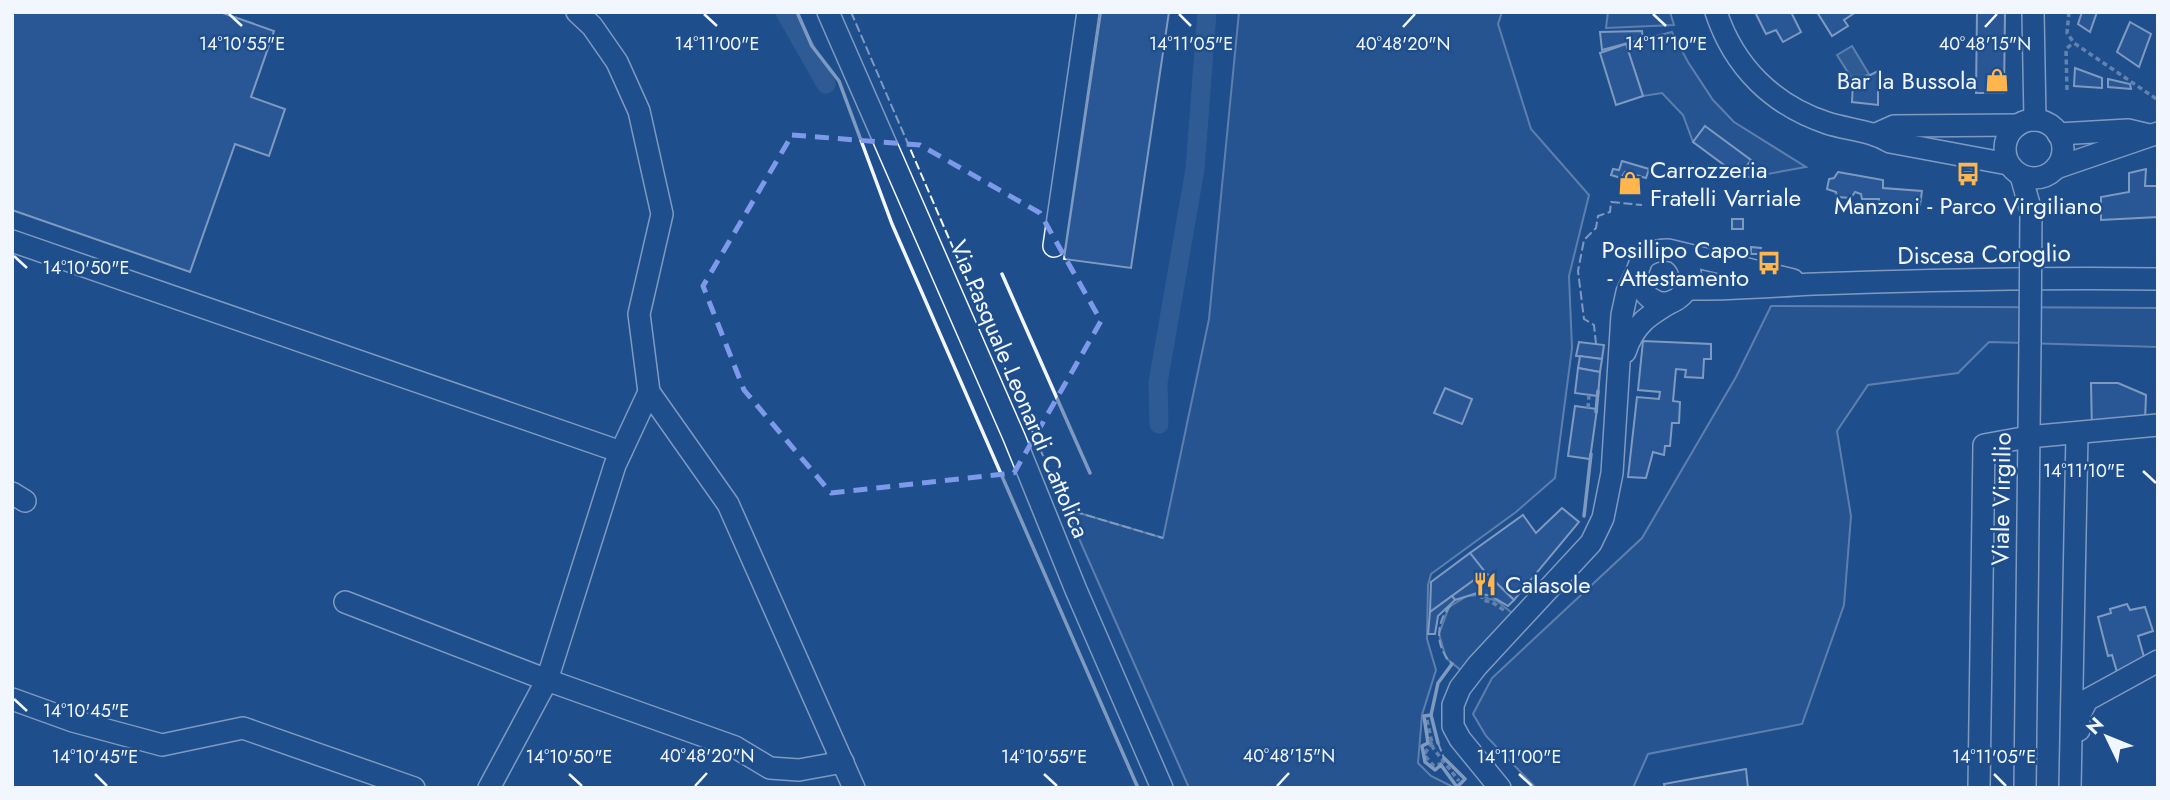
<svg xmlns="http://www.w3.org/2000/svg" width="2170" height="800" font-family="Jost,sans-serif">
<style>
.built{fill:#305b95;stroke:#a8bbd7;stroke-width:2}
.water{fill:#446ba0;stroke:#a8bbd7;stroke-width:2}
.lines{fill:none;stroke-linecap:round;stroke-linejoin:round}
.canal{stroke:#446ba0;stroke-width:19}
.building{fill:#3563a3;stroke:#f2f6ff;stroke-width:2}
.minor-casing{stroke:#f2f6ff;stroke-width:24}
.path{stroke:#b3c4dc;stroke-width:3.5;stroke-dasharray:5 3.5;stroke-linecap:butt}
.minor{stroke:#1f4e8c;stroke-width:21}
.minor-bridge-casing{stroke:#f2f6ff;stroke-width:24;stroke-linecap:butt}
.minor-bridge{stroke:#1f4e8c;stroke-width:21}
.fence{stroke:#f2f6ff;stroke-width:2;stroke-dasharray:9 3.5;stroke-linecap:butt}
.wall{stroke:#f2f6ff;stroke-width:3.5}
.marked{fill:none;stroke:#7d9aea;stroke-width:5;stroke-dasharray:14 9;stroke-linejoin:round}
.ticks{fill:none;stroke:#f2f6ff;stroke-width:2.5}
.labels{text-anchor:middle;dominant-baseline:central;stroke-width:5;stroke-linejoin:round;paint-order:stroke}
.poi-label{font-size:24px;fill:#f2f6ff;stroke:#1f4e8c;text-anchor:end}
.street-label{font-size:24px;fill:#f2f6ff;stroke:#1f4e8c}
.ticks-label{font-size:18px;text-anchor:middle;fill:#f2f6ff;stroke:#1f4e8c;stroke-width:5;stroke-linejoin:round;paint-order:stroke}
</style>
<rect width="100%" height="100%" fill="#1f4e8c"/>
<!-- built -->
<g class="built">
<path d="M1239,12H1502L1498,24L1531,129L1589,195L1569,276L1572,348L1555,478L1516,512L1431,574L1428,585L1427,639L1436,670L1422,715L1418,763L1431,776L1455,788H1189L1066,509L1163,538L1209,319Z"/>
<path d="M1608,12H1670L1674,25L1606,28Z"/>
<path d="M1672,32L1688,62L1713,100L1734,122L1806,167L1751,177L1739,176L1750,161L1693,142L1683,115L1662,93L1643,96L1626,44Z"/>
<path d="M1771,306L2158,308V347L1989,342L1958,373L1868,385L1837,431L1851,516L1844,605L1802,724L1648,754L1633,788H1536L1486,736L1473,714L1492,678L1642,538L1736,377Z"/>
<path d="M1478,595L1497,601L1521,620L1469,677L1446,658L1439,634L1449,607L1467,596Z"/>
</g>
<!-- water -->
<path class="water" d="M1852,46L1869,74L1854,82L1837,55Z"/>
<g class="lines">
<!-- canal -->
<g class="canal">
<path d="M785,12L826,84"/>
<path d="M1159,424L1158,383L1195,169L1207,12"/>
</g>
</g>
<!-- building -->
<g class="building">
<path d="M12,12H220L274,31L251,97L285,109L269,156L235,144L190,272L12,210Z"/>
<path d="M1101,12H1169L1131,268L1064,259Z"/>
<path d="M1755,12H1791L1801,32L1783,42L1776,30L1766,34Z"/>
<path d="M1817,12H1856L1844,20L1848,26L1832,36Z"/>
<path d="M1977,12L2005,13L2004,93H1976Z"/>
<path d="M2082,12H2097L2090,32L2078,24Z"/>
<path d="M2130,22L2151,34L2139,67L2117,52Z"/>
<path d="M1642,31L1643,39L1602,50L1600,32Z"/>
<path d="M1626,44L1643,96L1616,105L1600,53Z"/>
<path d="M2075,68L2102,78V88L2074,86Z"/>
<path d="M1878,71V105L1852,102L1853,84Z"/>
<path d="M2108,79L2130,84L2131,89L2108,87Z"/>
<path d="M1705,126L1751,160L1739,176L1693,142Z"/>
<path d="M1622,161L1649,169L1646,178L1625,172L1621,178L1611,175L1613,169L1619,170Z"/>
<path d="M2146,169L2145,186H2158V217L2101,220V197L2129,192V173Z"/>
<path d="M1838,172L1883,180V188L1922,191L1920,205L1879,204V199H1862L1861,194L1855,192L1851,198L1837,197L1836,192L1827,189L1829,179L1834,178Z"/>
<path d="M1963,172H1974V176L1963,177Z"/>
<rect x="1732" y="219" width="11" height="10"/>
<path d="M1751,247L1761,248L1760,254H1751Z"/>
<path d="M1643,341L1711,344V359H1704L1703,378L1685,377L1686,370L1676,369L1673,401L1680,402L1679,423H1672L1670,446H1665L1664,455L1653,452L1646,478L1628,477L1637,397L1659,399L1660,392L1638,390Z"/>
<path d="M1579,342L1604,345L1602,359L1576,356Z"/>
<path d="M1580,356L1602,359L1600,372L1578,368Z"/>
<path d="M1578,368L1600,372L1598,396L1575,393Z"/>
<path d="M2091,383H2118L2146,395L2145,422L2092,431Z"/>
<path d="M1445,388L1472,399L1462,424L1434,413Z"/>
<path d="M1575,406L1597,409L1590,459L1568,456Z"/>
<path d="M1562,508L1579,522L1514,600L1485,572L1470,553L1523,515L1536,533Z"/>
<path d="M1470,553L1485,572L1430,612L1431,582Z"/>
<path d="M1485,572L1514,600L1508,606L1491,596L1477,593L1455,600L1452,596Z"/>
<path d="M1452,596L1455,600L1438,616L1435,634H1428L1430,612Z"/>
<path d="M2127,604L2130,610L2145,607L2153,631L2138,636L2144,657L2117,672L2112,655L2108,656L2098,617L2111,613L2110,609Z"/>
<path d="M1746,769L1748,788H1665L1664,784Z"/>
</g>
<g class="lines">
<!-- minor casing -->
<g class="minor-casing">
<g id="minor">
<path d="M577,12L592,26L617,62L639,111L662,214L639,314L649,392L728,504L854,788"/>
<path d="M828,12L1014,437L1076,590L1162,788"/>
<path d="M1716,12C1734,67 1773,105 1827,123C1849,130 1870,130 1890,142L2008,164"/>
<path d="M2033,12L2035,120"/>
<circle cx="2034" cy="149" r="29"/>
<path d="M1876,134L1894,126L2018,125"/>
<path d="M2058,134L2128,130L2149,135"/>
<path d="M2056,168L2158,133"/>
<path d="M2021,176L2031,211"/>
<path d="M12,241L621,452"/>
<path d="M1054,246L1088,12"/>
<path d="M1676,252C1690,262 1697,281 1682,295C1648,328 1610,250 1668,250L1793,280"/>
<path d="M1687,289C1730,290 1772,286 1815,284C1929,280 2044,277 2158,279"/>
<path d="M1625,352C1634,324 1649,315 1673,301"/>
<path d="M12,493L25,501"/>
<path d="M345,602L547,680L735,747L770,768L799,770L843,762"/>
<path d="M12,699L73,721L162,745L243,728L414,788"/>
<path d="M2079,730V716L2087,700L2158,661"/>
<path d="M489,788L547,680L615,465L649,392"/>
<path d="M1500,788L1460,739L1453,726V705L1460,688L1477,666L1591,543L1603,518L1612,473L1622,315L1627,292L1640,265"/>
<path d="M1979,788L1984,445L2028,437L2158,425"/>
<path d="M2025,788L2030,343"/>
<path d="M2070,788L2077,434"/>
</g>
</g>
<!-- path -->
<g class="path">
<path d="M2069,12L2067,33L2074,43L2158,100"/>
<path d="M2067,90L2066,49L2073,43"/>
<path d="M1588,408L1589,395"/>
<path d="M1482,594V600L1492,602L1505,611"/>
<path d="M1427,720L1433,748L1459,781"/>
<path d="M1432,742L1424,755L1434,766L1443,763"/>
</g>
<!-- minor -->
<use href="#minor" class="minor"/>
<!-- minor-bridge casing -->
<g class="minor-bridge-casing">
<path id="minor-bridge" d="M2030,343L2031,211"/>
</g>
<!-- minor-bridge -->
<use href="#minor-bridge" class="minor-bridge"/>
<!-- fence -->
<g class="fence">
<path d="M851,12L1066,509L1163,538"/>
<path d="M1596,344L1594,325L1584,319L1578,271L1584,240L1596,228L1598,216L1610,212L1611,202L1642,205"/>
<path d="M1451,605C1435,623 1435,647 1452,664"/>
<path d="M1438,743L1444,758"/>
</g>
<!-- wall -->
<g class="wall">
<path d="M797,12L812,46L839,81L892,224L1138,788"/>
<path d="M1002,274L1090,473"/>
<path d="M1596,412L1598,391"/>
<path d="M1584,516L1591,454"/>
<path d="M1431,715L1438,743"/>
<path d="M1444,758L1465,779L1457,787L1441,765L1435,770L1425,762L1422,746L1428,743L1424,716L1431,715L1438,683L1452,664"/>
</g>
</g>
<!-- marked area -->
<path d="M0 0H2170V800H0ZM792,135L920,145L1040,213L1101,321L1014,473L831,493L744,390L703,286Z" fill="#1f4e8c" fill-opacity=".55" fill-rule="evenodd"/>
<path class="marked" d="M792,135L920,145L1040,213L1101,321L1014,473L831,493L744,390L703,286Z"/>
<!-- ticks -->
<path class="ticks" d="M229,14L242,26M704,14L717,26M1179,14L1191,26M1653,14L1666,26M1403,27L1415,14M1985,27L1997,14M14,256L27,268M2143,471L2156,483M14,699L27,711M95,774L107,786M569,774L582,786M1044,774L1057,786M1519,774L1532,786M1994,774L2006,786M695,786L707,773M1277,786L1289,773"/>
<!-- icons -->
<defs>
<g id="shop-bare" transform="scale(1.89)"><path d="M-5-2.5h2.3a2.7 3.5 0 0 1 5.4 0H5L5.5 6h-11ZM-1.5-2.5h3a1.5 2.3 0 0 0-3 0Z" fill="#ffb74d" stroke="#1f4e8c" stroke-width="2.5" paint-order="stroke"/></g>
<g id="bus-bare" transform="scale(1.89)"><path d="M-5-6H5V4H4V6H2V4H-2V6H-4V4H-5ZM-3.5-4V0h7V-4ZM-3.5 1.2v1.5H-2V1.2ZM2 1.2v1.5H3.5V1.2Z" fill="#ffb74d" stroke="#1f4e8c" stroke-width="2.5" paint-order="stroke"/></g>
<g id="restaurant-bare" transform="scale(1.89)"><path d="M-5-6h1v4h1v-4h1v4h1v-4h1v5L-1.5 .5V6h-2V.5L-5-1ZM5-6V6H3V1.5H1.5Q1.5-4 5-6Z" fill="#ffb74d" stroke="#1f4e8c" stroke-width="2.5" paint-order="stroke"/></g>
</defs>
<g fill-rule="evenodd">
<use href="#shop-bare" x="1997" y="80"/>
<use href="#bus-bare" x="1968" y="174"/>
<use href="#shop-bare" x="1630" y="183"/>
<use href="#bus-bare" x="1769" y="263"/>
<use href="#restaurant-bare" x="1485" y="584"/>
</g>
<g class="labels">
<!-- poi labels -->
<g class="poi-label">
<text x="1977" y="80">Bar la Bussola</text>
<text x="1650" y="169" text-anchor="start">Carrozzeria<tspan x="1650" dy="28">Fratelli Varriale</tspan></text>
<text x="1968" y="205" text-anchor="middle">Manzoni - Parco Virgiliano</text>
<text x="1749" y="249">Posillipo Capo<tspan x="1749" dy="28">- Attestamento</tspan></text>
<text x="1505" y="584" text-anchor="start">Calasole</text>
</g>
<!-- street labels -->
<g class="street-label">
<text transform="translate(1984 254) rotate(-1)">Discesa Coroglio</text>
<text transform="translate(1020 389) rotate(67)">Via Pasquale Leonardi Cattolica</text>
<text transform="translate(2001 499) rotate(-89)">Viale Virgilio</text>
</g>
</g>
<g class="ticks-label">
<text x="242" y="50">14°10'55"E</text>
<text x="717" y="50">14°11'00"E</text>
<text x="1191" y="50">14°11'05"E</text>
<text x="1666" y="50">14°11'10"E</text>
<text x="1403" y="50">40°48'20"N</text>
<text x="1985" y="50">40°48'15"N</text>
<text x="86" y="274">14°10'50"E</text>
<text x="2084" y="477">14°11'10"E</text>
<text x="86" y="717">14°10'45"E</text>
<text x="707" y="762">40°48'20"N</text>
<text x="1289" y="762">40°48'15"N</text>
<text x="95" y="763">14°10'45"E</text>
<text x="569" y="763">14°10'50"E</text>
<text x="1044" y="763">14°10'55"E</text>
<text x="1519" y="763">14°11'00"E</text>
<text x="1994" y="763">14°11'05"E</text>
</g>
<!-- border -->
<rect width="2170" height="800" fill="none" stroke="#f2f6ff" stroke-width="28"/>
<!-- north arrow -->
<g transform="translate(2107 737) rotate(313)" stroke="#1f4e8c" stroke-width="5" paint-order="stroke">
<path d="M0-5L12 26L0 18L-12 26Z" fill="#f2f6ff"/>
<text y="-10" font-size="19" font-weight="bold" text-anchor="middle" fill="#f2f6ff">N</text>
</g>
</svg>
